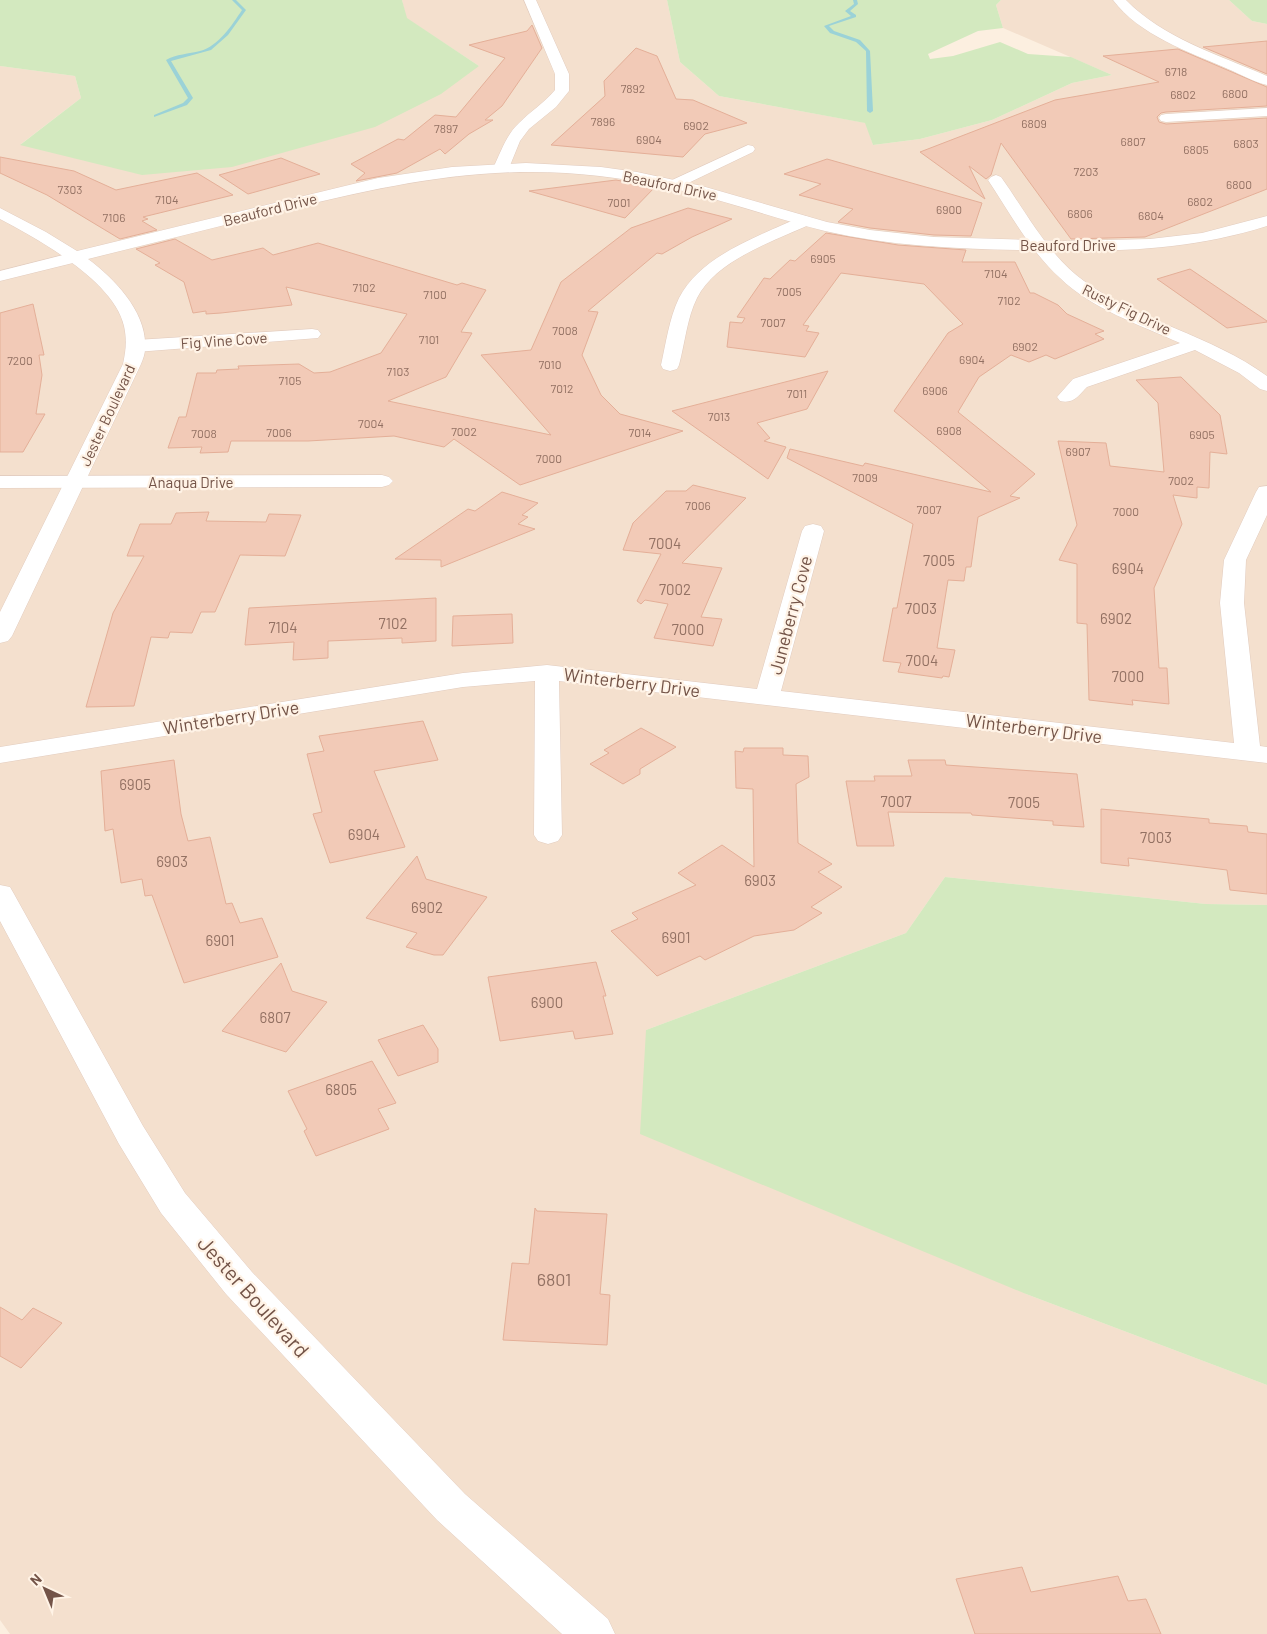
<svg xmlns="http://www.w3.org/2000/svg" width="1267" height="1634" font-family="Barlow,sans-serif">
<style>
.residential{fill:#f4e0ce}
.green{fill:#d3e9bf}
.lines{fill:none;stroke-linecap:round;stroke-linejoin:round}
.stream{fill:#9bd2d7;fill-rule:evenodd}
.building{fill:#f2cab7;stroke:#e4af98}
.minor-casing{stroke:#e2ccbf;stroke-width:1}
.tertiary-casing{stroke:#e2ccbf;stroke-width:1}
.minor{fill:#fff;fill-rule:evenodd}
.tertiary{fill:#fff;fill-rule:evenodd}
.labels{text-anchor:middle;dominant-baseline:central;stroke-width:4.5;stroke-linejoin:round;paint-order:stroke}
.far-number-label{font-size:12px;fill:#937163}
.far-street-label{font-size:15px;fill:#735347;stroke:#fff3e6}
.number-label{font-size:15px;fill:#937163}
.street-label{font-size:18px;fill:#735347;stroke:#fff3e6}
.near-number-label{font-size:18px;fill:#937163}
.near-street-label{font-size:21px;fill:#735347;stroke:#fff3e6}
</style>
<rect width="100%" height="100%" fill="#fcefe0"/>
<!-- residential -->
<path class="residential" d="M402,0H667L680,62L719,96L866,123L873,145L920,139L992,120L1072,83L1112,75L1003,28L996,5L1001,0H1229L1252,21L1267,24V905L1206,904L945,877L906,933L646,1030L1026,1294L1267,1385V1634H10L0,1620V66L75,76L81,98L21,144L479,66L406,18Z"/>
<!-- green -->
<g class="green">
<path d="M0,0H402L407,18L479,66L441,94L375,127L232,167L142,175L20,145L81,98L75,76L0,66Z"/>
<path d="M667,0H1001L996,5L1003,28L978,31L928,54L930,59L953,56L1000,42L1028,54L1071,57L1112,75L1072,83L992,120L920,139L873,145L865,123L719,96L680,62Z"/>
<path d="M1229,0H1267V24L1252,21Z"/>
<path d="M945,877L1206,904L1267,905V1385L1026,1294L640,1134L646,1030L906,933Z"/>
</g>
<g class="lines">
<!-- stream -->
<g class="stream">
<path d="M232,0H236L246,10L228,35L211,50L171,61L193,98L187,105L154,117V115L183,103L188,98L166,60C176,54 189,54 200,51C219,46 232,25 242,10Z"/>
<path d="M853,0H857L858,4L850,11L856,15V17L829,26L834,31L860,40L870,51L873,111L870,113L867,111L866,51L856,42L830,33L824,26L851,16L845,11L854,4Z"/>
</g>
</g>
<!-- building -->
<g class="building">
<path d="M532,25L542,48L502,106L485,120H493L469,134L445,154L440,149L397,173L356,181L365,173L351,164L398,139L404,140L435,115L456,117L505,58L469,45L527,31Z"/>
<path d="M1267,41V74L1203,47Z"/>
<path d="M636,48L657,56L676,99L693,100L747,123L705,134L683,157L551,145L605,96L604,81Z"/>
<path d="M1178,49L1267,87V106L1166,112L1161,113L1157,117L1159,122L1166,124L1267,118V189L1145,237L1071,239L1001,143L991,175L986,179L969,166L985,199L920,152L1055,100L1159,82L1103,56Z"/>
<path d="M0,157L74,171L116,190L197,173L233,195L143,217L148,219L142,221L157,230L120,239L47,195L0,173Z"/>
<path d="M281,158L320,174L248,194L219,175Z"/>
<path d="M827,159L982,203L971,236L934,235L870,228L838,222L853,209L799,195L821,184L784,174Z"/>
<path d="M616,180L655,187L625,218L529,191Z"/>
<path d="M688,208L732,219L692,237L662,254L657,253L588,311L598,312L582,355L601,395L620,414L683,431L520,485L454,439L444,447L394,436L308,441H231L228,452L200,453L202,447L168,448L179,417H186L197,373H216L217,370L239,369L238,366L299,364L314,373L330,372L381,353L407,314L286,287L292,305L221,313L206,314V311L193,313L184,282L155,265L160,263L136,249L175,239L212,260L263,248L273,255L318,243L457,285L462,283L486,290L461,332L472,333L446,377L388,401L551,435L481,355L531,350L561,282L631,228Z"/>
<path d="M826,233L898,245L966,250L962,262H1015L1030,293H1034L1058,305L1067,314L1104,331L1095,334L1104,339L1055,359L1046,355L1029,362L1011,355L979,377L958,412L1035,474L1010,496L1020,498L978,517L971,567H966L964,581L948,580L937,648L955,650L949,677L943,676L942,678L898,672L901,663L883,661L893,608H897L913,524L787,458L790,449L863,466L865,463L991,492L894,411L948,333L963,324L924,284L841,273L803,325L809,326L806,331L819,333L805,357L727,347L730,322L742,323L745,318L737,317L764,278L770,279L790,260L795,261Z"/>
<path d="M1190,269L1267,321V322L1227,328L1157,279Z"/>
<path d="M33,304L44,355H39L42,375L36,414H45L23,452H0V313Z"/>
<path d="M828,371L807,409L757,423L770,438L764,441L786,447L768,479L672,411Z"/>
<path d="M1181,377L1220,415L1227,454L1210,452L1209,488L1197,487V498L1173,495L1182,524L1154,588L1159,668H1167L1169,704L1132,700L1133,705L1089,700L1087,624L1077,623V564L1059,560L1077,525L1058,441L1106,443L1110,466L1164,472L1158,403L1136,380Z"/>
<path d="M693,485L746,498L682,563L722,568L701,617L722,619L713,646L654,638L668,604L645,600L641,604L637,601L661,554L623,550L633,523L666,491H686Z"/>
<path d="M502,492L538,503L522,515L528,517L518,524L535,529L441,567V560L395,559L468,509L475,511Z"/>
<path d="M209,512L206,521L266,522L269,514L301,515L285,556L240,555L215,612H201L192,633L170,632L168,638L151,637L134,706L86,707L113,613L144,556H127L140,524H171L176,513Z"/>
<path d="M436,598V641L402,643V638L328,641V658L293,660L294,642L245,645L249,608Z"/>
<path d="M512,614L513,643L452,646L453,616Z"/>
<path d="M423,721L438,760L374,771L405,847L330,863L313,814L322,812L307,754L324,751L319,736Z"/>
<path d="M641,728L676,747L640,769V774L623,784L590,764L609,753L604,750Z"/>
<path d="M744,748H783V755L808,756L809,777L796,784L798,843L832,864L818,872L842,887L811,907L822,913L794,930L754,936L705,960L700,956L657,976L611,931L638,919L632,913L696,885L678,873L722,845L754,867L753,789L736,788L735,751L743,752Z"/>
<path d="M174,760L181,814L188,841L210,837L226,904L232,903L240,923L262,918L278,957L184,983L152,895L145,896L142,879L121,883L113,829L105,831L101,771Z"/>
<path d="M908,760H945L946,765L1077,774L1084,827L1053,825V821L972,815L971,813L888,812L894,846H857L846,781H875L874,776H912Z"/>
<path d="M1101,809L1209,819V823L1247,826L1248,832L1267,834V894L1230,890L1227,870L1128,858L1129,866L1101,863Z"/>
<path d="M417,856L426,879L487,897L443,955H434L406,947L417,933L366,918Z"/>
<path d="M596,962L606,996H603L613,1034L575,1039L573,1031L500,1041L488,977Z"/>
<path d="M281,963L292,991L327,1002L286,1052L222,1031Z"/>
<path d="M423,1025L438,1049V1062L398,1076L378,1040Z"/>
<path d="M372,1061L396,1103L378,1109L389,1129L316,1156L304,1131L307,1129L288,1091Z"/>
<path d="M535,1208L537,1211L607,1214L600,1294L610,1295L607,1345L503,1340L512,1263L529,1264Z"/>
<path d="M0,1307L22,1320L33,1308L62,1323L21,1368L0,1356Z"/>
<path d="M1022,1567L1031,1592L1118,1576L1128,1601L1146,1599L1161,1634H975L956,1579Z"/>
</g>
<g class="lines">
<!-- minor casing -->
<g class="minor-casing">
<g id="minor">
<path d="M524,0H536L569,74V91L556,107L529,129L520,141L509,168L506,171H496L493,168C501,152 506,135 519,123C531,111 544,103 555,90V74Z"/>
<path d="M1267,108V116L1166,122L1161,121L1159,118L1161,115L1166,114Z"/>
<path d="M748,145L753,146L755,149L753,152L680,187H670L667,184L670,181Z"/>
<path d="M996,175L1001,177C1026,212 1048,255 1084,281C1140,322 1211,335 1267,376V391L1260,389L1239,373L1195,350L1087,387C1078,396 1074,404 1060,401L1057,397L1073,379L1180,343C1140,325 1092,309 1060,278C1030,251 1010,213 988,180L991,177Z"/>
<path d="M805,216L811,218L813,221L811,224C774,241 716,260 697,298C687,318 685,343 679,365L677,369L670,371L663,369L661,365C666,343 669,319 679,298C698,262 738,245 773,229C783,225 794,219 805,216Z"/>
<path d="M75,252L81,253L83,257L81,261L0,281V271Z"/>
<path d="M312,329L318,330L321,334L318,338L136,352L129,350L127,346L129,342L136,340Z"/>
<path d="M382,475L389,477L393,481L389,485L382,487L0,488V476Z"/>
<path d="M1267,486V515L1246,560L1244,603L1260,746L1267,747V763L559,681L562,835L558,841L548,844L538,841L534,835L535,681L463,687L0,763V747L463,673L547,665L757,689L802,531L805,526L813,524L821,526L824,531L781,691L1234,743L1220,603L1224,560L1256,492L1259,487Z"/>
</g>
</g>
<!-- tertiary casing -->
<g class="tertiary-casing">
<g id="tertiary">
<path d="M1113,0H1126C1163,38 1219,55 1267,76V85C1254,82 1240,74 1228,69C1189,52 1139,35 1113,0Z"/>
<path d="M526,163L601,167L637,172L702,186L827,222L870,230L934,237L1063,241L1150,239L1202,233L1267,216V226C1184,252 1109,252 1022,250C956,249 890,246 825,231C780,220 736,204 691,193C650,182 608,176 566,173C467,167 376,188 281,211C216,227 152,243 88,259C114,278 148,313 145,349C145,354 143,359 141,364L12,636L8,641L0,643V612L123,364C126,350 127,340 124,326C114,281 38,239 0,219V208L46,232L77,251L378,178L452,167Z"/>
<path d="M0,885L10,887L14,894L143,1126L185,1193L252,1272L465,1494L608,1619L615,1634H562L437,1520L226,1294L161,1213L119,1144L0,921Z"/>
</g>
</g>
<!-- minor -->
<use href="#minor" class="minor"/>
<!-- tertiary -->
<use href="#tertiary" class="tertiary"/>
</g>
<g class="labels">
<!-- far-number labels -->
<g class="far-number-label">
<text x="1176" y="71">6718</text>
<text x="633" y="88">7892</text>
<text x="1235" y="93">6800</text>
<text x="1183" y="94">6802</text>
<text x="603" y="121">7896</text>
<text x="1034" y="123">6809</text>
<text x="696" y="125">6902</text>
<text x="446" y="128">7897</text>
<text x="649" y="139">6904</text>
<text x="1133" y="141">6807</text>
<text x="1246" y="143">6803</text>
<text x="1196" y="149">6805</text>
<text x="1086" y="171">7203</text>
<text x="1239" y="184">6800</text>
<text x="70" y="189">7303</text>
<text x="167" y="199">7104</text>
<text x="1200" y="201">6802</text>
<text x="619" y="202">7001</text>
<text x="949" y="209">6900</text>
<text x="1080" y="213">6806</text>
<text x="1151" y="215">6804</text>
<text x="114" y="217">7106</text>
<text x="823" y="258">6905</text>
<text x="996" y="273">7104</text>
<text x="364" y="287">7102</text>
<text x="789" y="291">7005</text>
<text x="435" y="294">7100</text>
<text x="1009" y="300">7102</text>
<text x="773" y="322">7007</text>
<text x="565" y="330">7008</text>
<text x="429" y="339">7101</text>
<text x="1025" y="346">6902</text>
<text x="972" y="359">6904</text>
<text x="20" y="360">7200</text>
<text x="550" y="364">7010</text>
<text x="398" y="371">7103</text>
<text x="290" y="380">7105</text>
<text x="562" y="388">7012</text>
<text x="935" y="390">6906</text>
<text x="797" y="393">7011</text>
<text x="719" y="416">7013</text>
<text x="371" y="423">7004</text>
<text x="949" y="430">6908</text>
<text x="464" y="431">7002</text>
<text x="279" y="432">7006</text>
<text x="640" y="432">7014</text>
<text x="204" y="433">7008</text>
<text x="1202" y="434">6905</text>
<text x="1078" y="451">6907</text>
<text x="549" y="458">7000</text>
<text x="865" y="477">7009</text>
<text x="1181" y="480">7002</text>
<text x="698" y="505">7006</text>
<text x="929" y="509">7007</text>
<text x="1126" y="511">7000</text>
</g>
<!-- far-street labels -->
<g class="far-street-label">
<text transform="translate(670 185) rotate(12)">Beauford Drive</text>
<text transform="translate(270 209) rotate(-14)">Beauford Drive</text>
<text x="1068" y="245">Beauford Drive</text>
<text transform="translate(1127 309) rotate(26)">Rusty Fig Drive</text>
<text transform="translate(224 340) rotate(-4)">Fig Vine Cove</text>
<text transform="translate(107 415) rotate(-65)">Jester Boulevard</text>
<text x="191" y="482">Anaqua Drive</text>
</g>
<!-- number labels -->
<g class="number-label">
<text x="665" y="543">7004</text>
<text x="939" y="560">7005</text>
<text x="1128" y="568">6904</text>
<text x="675" y="589">7002</text>
<text x="921" y="608">7003</text>
<text x="1116" y="618">6902</text>
<text x="393" y="623">7102</text>
<text x="283" y="627">7104</text>
<text x="688" y="629">7000</text>
<text x="922" y="660">7004</text>
<text x="1128" y="676">7000</text>
<text x="135" y="784">6905</text>
<text x="896" y="801">7007</text>
<text x="1024" y="802">7005</text>
<text x="364" y="834">6904</text>
<text x="1156" y="837">7003</text>
<text x="172" y="861">6903</text>
<text x="760" y="880">6903</text>
<text x="427" y="907">6902</text>
<text x="676" y="937">6901</text>
<text x="220" y="940">6901</text>
<text x="547" y="1002">6900</text>
<text x="275" y="1017">6807</text>
<text x="341" y="1089">6805</text>
</g>
<!-- street labels -->
<g class="street-label">
<text transform="translate(790 615) rotate(-75)">Juneberry Cove</text>
<text transform="translate(632 682) rotate(7)">Winterberry Drive</text>
<text transform="translate(231 717) rotate(-9)">Winterberry Drive</text>
<text transform="translate(1034 728) rotate(7)">Winterberry Drive</text>
</g>
<!-- near-number labels -->
<g class="near-number-label">
<text x="554" y="1279">6801</text>
</g>
<!-- near-street labels -->
<g class="near-street-label">
<text transform="translate(254 1296) rotate(48)">Jester Boulevard</text>
</g>
</g>
<!-- north arrow -->
<g transform="translate(45 1589) rotate(316)" stroke="#fff3e6" stroke-width="4" paint-order="stroke">
<path d="M0-4L9 19L0 12L-9 19Z" fill="#735347"/>
<text y="-8" font-size="14" font-weight="bold" text-anchor="middle" fill="#735347">N</text>
</g>
</svg>
